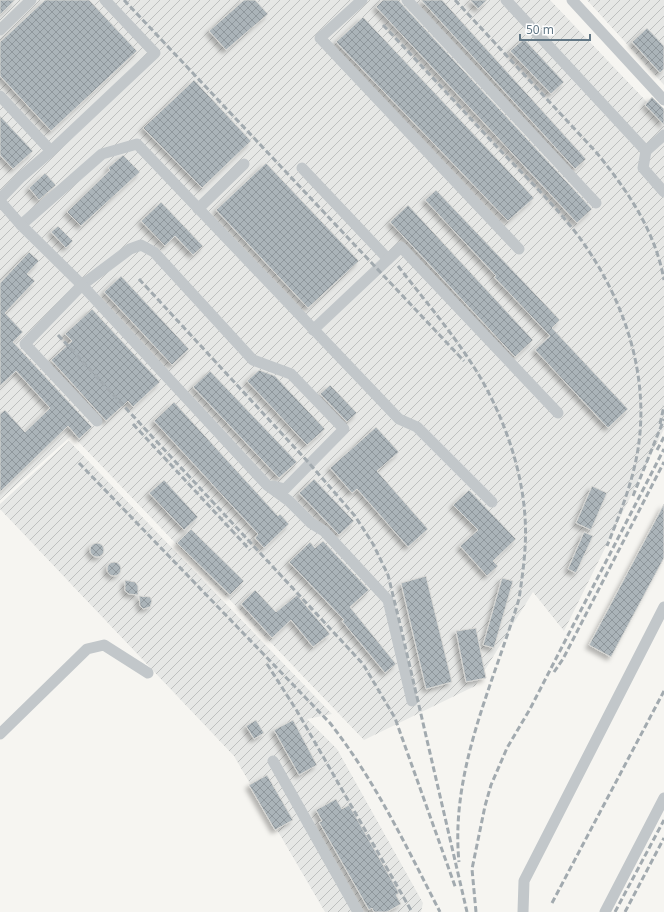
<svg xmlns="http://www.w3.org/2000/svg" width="664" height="912" font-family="'Noto Sans',sans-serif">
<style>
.industrial{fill:url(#industrial-furrows)}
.building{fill:url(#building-cross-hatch);stroke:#d7d7d4;filter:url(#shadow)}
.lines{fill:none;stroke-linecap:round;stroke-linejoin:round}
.minor{stroke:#c2c7ca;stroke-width:11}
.rail{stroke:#a2aaaf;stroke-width:3;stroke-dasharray:6 3;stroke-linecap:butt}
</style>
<defs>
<pattern id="industrial-furrows" width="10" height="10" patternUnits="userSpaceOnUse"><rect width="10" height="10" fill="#e6e7e5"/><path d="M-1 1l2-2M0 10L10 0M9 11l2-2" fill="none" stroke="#bec0bf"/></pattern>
<pattern id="building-cross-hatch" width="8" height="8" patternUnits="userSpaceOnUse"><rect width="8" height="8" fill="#abb4b9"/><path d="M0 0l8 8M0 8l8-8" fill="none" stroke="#8f979c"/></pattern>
<filter id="shadow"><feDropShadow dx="-3.5" dy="3.5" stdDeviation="2" flood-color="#0004"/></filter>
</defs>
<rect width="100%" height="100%" fill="#f6f5f1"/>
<!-- industrial -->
<g class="industrial">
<path d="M0,0H550L664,120V429L564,631L533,592L475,686L364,740L72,435L0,500Z"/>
<path d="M587,0H664V85Z"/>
<path d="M69,441L332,714L307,719L337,749L423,903L421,912H325L234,756L0,509V504Z"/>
</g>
<!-- building -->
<g class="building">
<path d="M0,0H15L0,15Z"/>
<path d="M45,0H89L137,51L51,131L0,76V42Z"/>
<path d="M244,0H255L268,14L226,50L209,31Z"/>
<path d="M383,0H398L592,209L577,223L376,7Z"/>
<path d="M421,0H442L586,159L575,169Z"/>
<path d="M470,0H487L478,9Z"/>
<path d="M363,17L534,198L508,221L336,42Z"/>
<path d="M647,28L664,46V69L660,73L632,42Z"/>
<path d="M524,39L564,82L551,94L510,51Z"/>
<path d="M194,80L251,141L202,188L143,128Z"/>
<path d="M652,97L664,109V125L645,105Z"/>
<path d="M0,116L33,151L13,169L0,155Z"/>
<path d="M123,155L140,172L81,226L67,212L110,170L108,168Z"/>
<path d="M266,163L359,261L308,308L216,210Z"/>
<path d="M45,173L56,185L39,200L29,188Z"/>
<path d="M436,190L560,320L552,328L628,409L608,428L535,350L550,336L494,277L496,276L425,200Z"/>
<path d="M161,202L203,246L193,255L175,236L165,246L141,221Z"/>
<path d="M408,205L533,340L515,357L390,222Z"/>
<path d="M58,226L73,241L66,248L51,232Z"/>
<path d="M29,252L39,261L27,274L35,281L5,313L23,332L13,342L92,427L79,439L68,426L0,492V414L5,410L25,432L50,408L16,371L0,386V283Z"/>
<path d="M121,276L189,349L172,365L104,292Z"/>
<path d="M92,309L160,382L133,407L128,401L106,421L51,360L72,341L65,334Z"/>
<path d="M259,370L275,376L325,429L307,445L247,381Z"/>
<path d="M210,371L297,462L279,478L193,387Z"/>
<path d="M330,385L357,413L347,422L320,394Z"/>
<path d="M174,402L278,516L280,514L289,524L264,548L255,538L258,534L154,421Z"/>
<path d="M376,427L399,452L377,471L428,529L408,547L357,489L352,493L330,468Z"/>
<path d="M314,479L354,521L339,535L299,493Z"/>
<path d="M164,480L198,517L184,530L149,493Z"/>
<path d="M592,486L607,493L591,530L576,523Z"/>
<path d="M469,490L516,539L493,561L498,566L487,576L460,546L478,530L453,505Z"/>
<path d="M664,504V558L611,657L589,645Z"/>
<path d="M191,529L244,581L230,595L177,543Z"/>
<path d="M584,532L593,536L576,573L568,569Z"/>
<path d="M323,541L369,590L350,607L396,664L385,673L342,621L344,620L289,562L310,542L315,548Z"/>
<circle cx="97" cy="550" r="7"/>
<circle cx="114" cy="569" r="7"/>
<path d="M426,576L452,682L426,689L401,583Z"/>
<path d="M502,578L513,581L494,648L483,645Z"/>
<path d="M125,580L135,582L138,586V595L129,594L125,591Z"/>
<path d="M255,590L276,612L297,595L330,634L313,647L291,620L272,638L241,604Z"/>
<path d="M139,596L150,597L152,601L150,607L143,609L140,606Z"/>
<path d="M476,628L486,678L466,682L456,631Z"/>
<path d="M256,720L264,733L254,739L246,726Z"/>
<path d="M293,720L317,765L299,775L274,730Z"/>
<path d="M267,775L293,820L275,830L249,785Z"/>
<path d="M336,799L342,809L349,805L399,893L396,895L401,904L387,912H374L372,908L369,910L319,822L322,821L316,810Z"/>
</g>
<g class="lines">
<!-- minor -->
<g class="minor">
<path d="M362,0L320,38L519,249"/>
<path d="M407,0L596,203"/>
<path d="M506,0L646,151L664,135"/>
<path d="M572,0L664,100"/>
<path d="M0,30L31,0"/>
<path d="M0,96L51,151L155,53L105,0"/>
<path d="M646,151L643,168L664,192"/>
<path d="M302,168L388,259"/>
<path d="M0,199L21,177L51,151"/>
<path d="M0,201L21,225L102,154L137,144L399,419L417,427L492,502"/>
<path d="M198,209L244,164"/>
<path d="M21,225L82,285L130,249L141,245L154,252L253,360L291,374L344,429L285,489L273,486"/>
<path d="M313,330L401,247L558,413"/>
<path d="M97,421L25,344L82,285L267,485L289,501L311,523L324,531L388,600L412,701"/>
<path d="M0,734L87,649L104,645L148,673"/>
<path d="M273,761L358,912"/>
<path d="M523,912L524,881L664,607"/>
<path d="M605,912L664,798"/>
</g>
<!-- rail -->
<g class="rail">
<path d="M124,0L464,361"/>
<path d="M455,0L596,152C627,190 655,230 664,280"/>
<path d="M383,25C421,65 459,106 497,147C525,176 559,209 582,241C626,303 651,380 637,455C631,487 619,516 607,546"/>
<path d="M398,266C426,302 457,338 480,377C504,418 522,469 525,517C527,545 523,572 519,599C493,685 450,771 459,862"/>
<path d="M139,279L309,463L355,516L373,544L388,575L400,624L467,912"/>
<path d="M58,335L363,664L395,718L456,889"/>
<path d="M133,424L250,550"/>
<path d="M660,424L664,406"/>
<path d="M657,450L664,437"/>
<path d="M79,463L330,723C376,782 406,846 440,912"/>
<path d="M633,496L664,419"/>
<path d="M267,664L297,711L412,912"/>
<path d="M554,672L563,659L664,462"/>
<path d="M552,903L664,691"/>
<path d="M476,912L472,869L485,806L491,785L507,748L530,709L664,449"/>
<path d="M615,912L664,820"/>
<path d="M625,912L664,838"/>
</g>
</g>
<!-- scale -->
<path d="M520 34v6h70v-6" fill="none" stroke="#627785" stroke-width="2"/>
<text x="526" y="34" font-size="12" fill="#627785" stroke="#ffffff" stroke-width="3" paint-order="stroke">50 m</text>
</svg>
